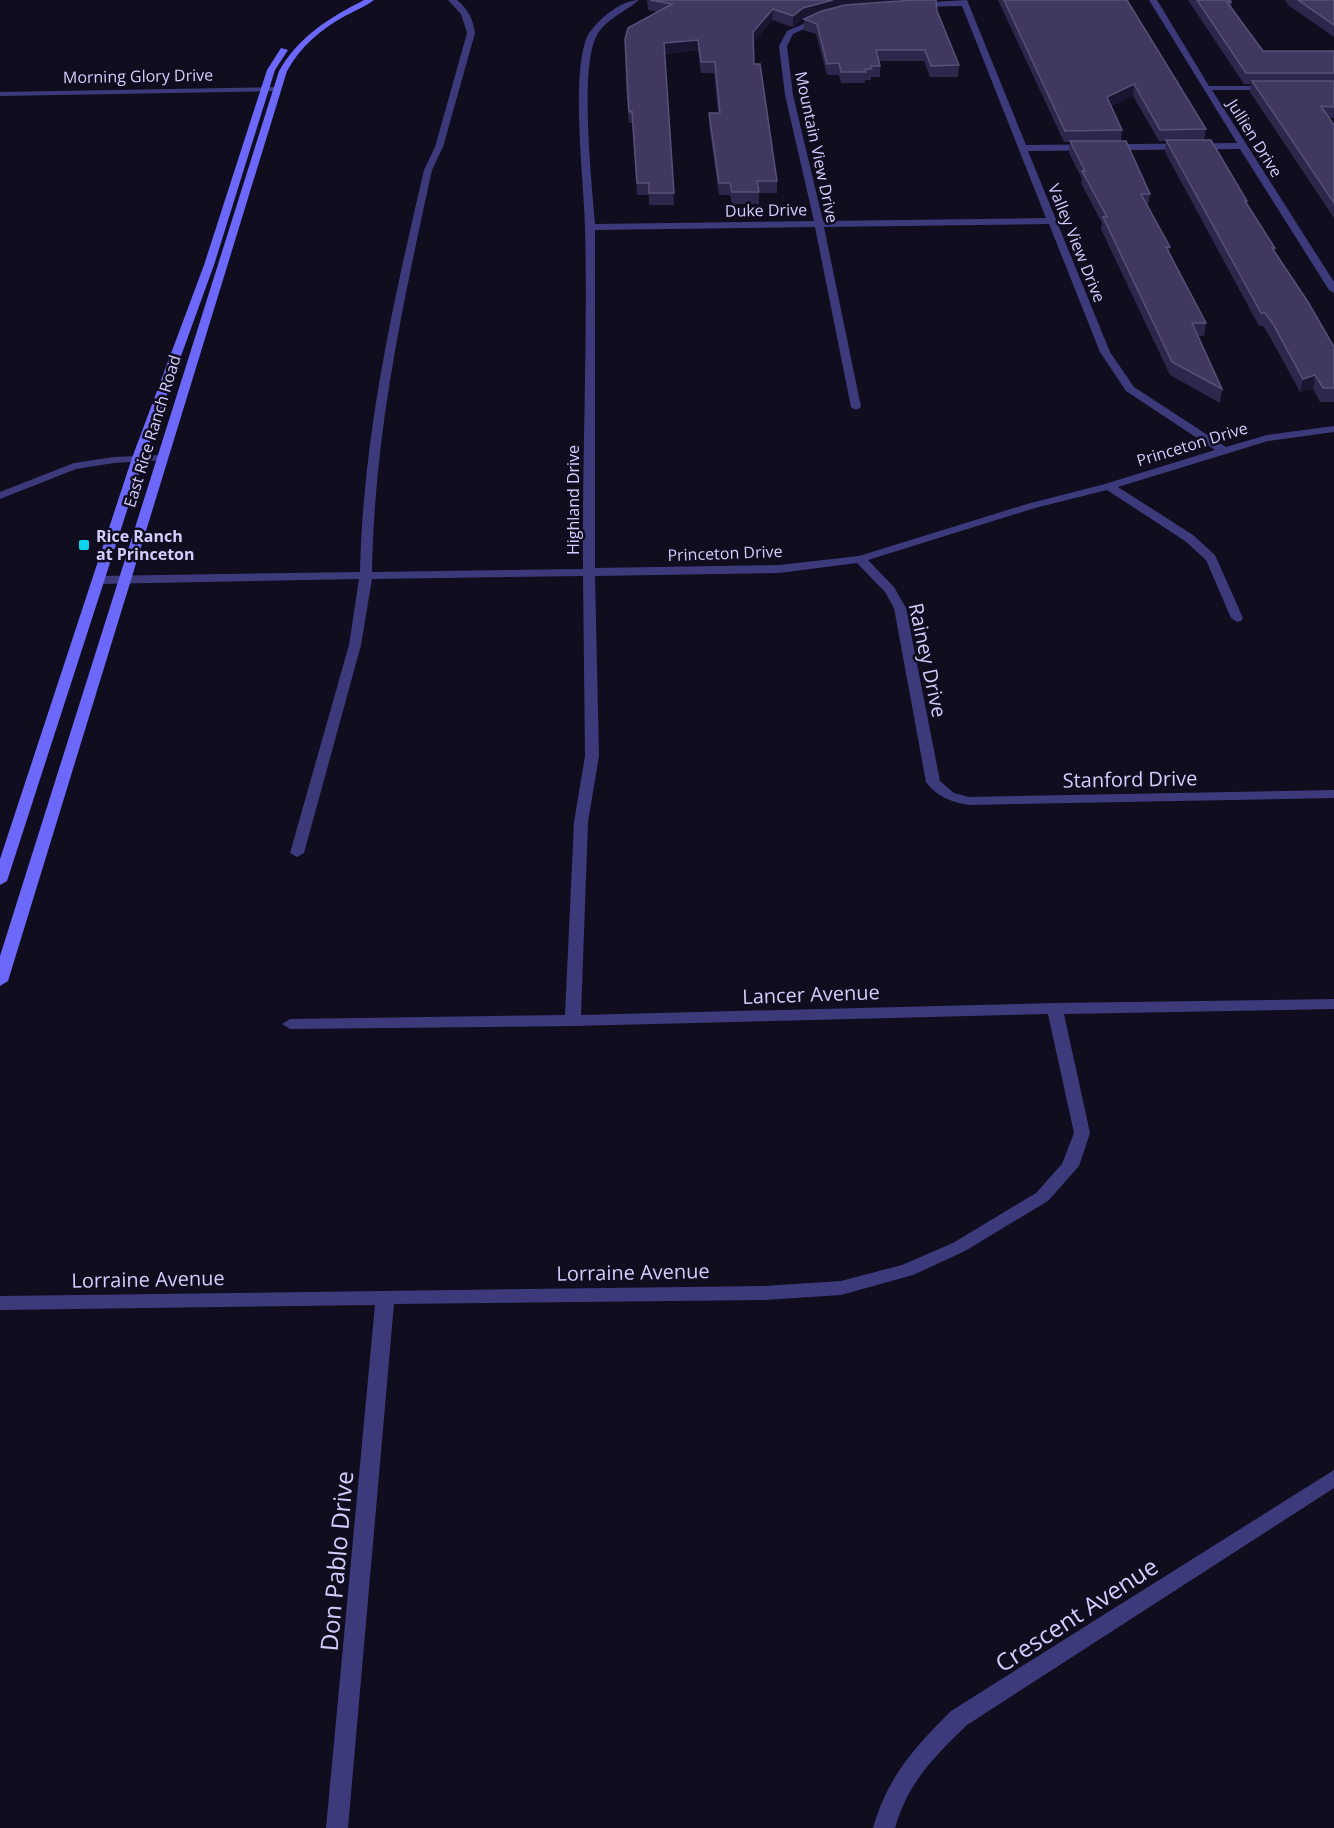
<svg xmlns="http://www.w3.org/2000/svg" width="1334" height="1828" font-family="'Open Sans',sans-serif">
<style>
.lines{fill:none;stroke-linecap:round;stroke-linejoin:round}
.service{fill:#3d3a7c;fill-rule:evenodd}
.minor{fill:#3d3a7c;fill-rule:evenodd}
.secondary{fill:#6c68f9;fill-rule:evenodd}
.wall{fill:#2e274c}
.shaded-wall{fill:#1b1532}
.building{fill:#40385f;stroke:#575078;stroke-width:1.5}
.poi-dot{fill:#09d6ed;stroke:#100d1f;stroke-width:2}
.labels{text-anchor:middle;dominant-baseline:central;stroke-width:5;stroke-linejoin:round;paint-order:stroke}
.far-street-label{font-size:16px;fill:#d3cdfd;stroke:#100d1f}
.far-poi-label{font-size:16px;font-weight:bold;fill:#d3cdfd;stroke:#100d1f;text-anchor:start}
.street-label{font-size:20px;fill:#d3cdfd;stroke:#100d1f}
.near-street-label{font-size:24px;fill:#d3cdfd;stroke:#100d1f}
</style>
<rect width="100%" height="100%" fill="#100d1f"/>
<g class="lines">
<!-- service -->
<path class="service" d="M161,455L167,458L165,460L114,463L76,469L0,499V492L74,463L114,457Z"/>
<!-- minor -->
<g class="minor">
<path d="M448,0H457C468,9 473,19 475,33L443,147L432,170C403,303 374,435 372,572L583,569C582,454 588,340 585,226C584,182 570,71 588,35C597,20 621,0 639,0C625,12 606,19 597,35C579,67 592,184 595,224L814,221L785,95L779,46L787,31L821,16L825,18L824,20L793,34L787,46L793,95L823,221L1046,218L962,6L913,7V3H916L967,0L1026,145L1237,143L1149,0H1157L1209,86H1271L1275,88L1271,90H1212L1334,282V293L1329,290L1240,149L1028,151L1110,352L1134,387L1226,447L1267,435L1334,426V432L1268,441L1118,487L1193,535L1215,555L1243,618L1241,621L1237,622L1231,618L1206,560L1185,541L1107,490L1035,508L868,560L894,587L906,608L940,781L954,793L969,797L1334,790V798L969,805C951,802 937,797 926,782L894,608L885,592L857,563L779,573L595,576L599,756L588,822L581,1015L1055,1003L1334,999V1009L1064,1014L1090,1133L1079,1166L1048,1201L965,1251L913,1275L841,1295L764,1300L394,1304L348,1828H326L375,1305L0,1310V1296L764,1286L841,1281L902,1265L953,1243L1036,1193L1062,1164L1074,1133L1048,1014L573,1026L290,1029L282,1024L290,1019L565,1015L574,822L585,756L583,576L372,579L361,645L304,853L297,857L290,853L349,645L359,579L98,584L92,580L98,576L360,572C363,435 393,303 424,170L435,147L467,33L461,14ZM1049,224L1100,352L1126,391L1215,450L1105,484L1027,504L859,556L779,565L595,568V230L815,227L851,407L856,410L861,407L824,227Z"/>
<path d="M280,87V91H277L0,96V92Z"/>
<path d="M1334,1470V1488L967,1725C934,1757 908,1782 895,1828H873C888,1776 914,1748 951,1711Z"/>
</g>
<!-- secondary -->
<g class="secondary">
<path d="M364,0H374C365,7 354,11 345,16C320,30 301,46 287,71L8,981L0,986V956L279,71C299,36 329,18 364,0Z"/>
<path d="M281,48L288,50L275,70L214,265L144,458L7,881L0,885V859L132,458L204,265L267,70Z"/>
</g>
</g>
<!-- wall -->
<g class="wall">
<path d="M647,0L937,11L959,65L958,77H930L924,61H879L880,66V77H871V80H865V83H841L839,75H827L816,34L803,30L804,19L809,17L802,19L793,27L772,20L754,42V64L777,181V193H759V204H732L730,195H719L709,125V113H718L714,73H701L698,50L665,54L674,205H649V195H637L632,123H629L626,89L625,39L657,12L648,10Z"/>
<path d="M998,0H1127L1206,129L1204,140L1247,201V205L1275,248V251L1334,347V402H1320L1313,389L1300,392L1270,337L1263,326H1259L1165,152L1166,141H1159L1133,96L1111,106L1122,130L1121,141L1150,194L1148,206L1170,247L1169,253L1206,323L1204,336H1198L1222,389L1220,403L1170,375L1101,229L1102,223L1081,183L1082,179L1069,153L1070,142H1064Z"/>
<path d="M1188,0H1232L1231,8L1263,51H1334V118H1329L1334,125V218L1250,92L1251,84H1244Z"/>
<path d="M1285,0H1334V37L1288,5Z"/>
</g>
<!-- shaded-wall -->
<g class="shaded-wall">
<path d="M833,0H934L848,6L802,19L793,27V16L803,8Z"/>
<path d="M773,9L772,20L753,43V32Z"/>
<path d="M698,40V50L664,54V43Z"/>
<path d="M1134,84L1133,96L1106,109L1107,97Z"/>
<path d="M1315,375L1313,389L1300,392L1303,379Z"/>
</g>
<!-- building -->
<g class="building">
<path d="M650,0H833L803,8L793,16L773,9L753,32L754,64H760L777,181H757L759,192H732L730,183H719L709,113H720L715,62H701L698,40L664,43L674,193H649V183H637L632,111L629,112L625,39L628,28L672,4Z"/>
<path d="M914,0H936L937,11L959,65L931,66L925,50H876L880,66H871V69H865L866,72H841L839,63L827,64L817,24L804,19L822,11L845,5Z"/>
<path d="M1004,0H1127L1206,129L1160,130L1134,84L1107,97L1122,130L1065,131Z"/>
<path d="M1197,0H1229L1231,2H1227L1263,51H1334V73H1246Z"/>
<path d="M1298,0H1334V25Z"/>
<path d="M1252,81H1334V107L1321,106L1334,125V203Z"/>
<path d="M1166,140H1211L1247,201H1245L1275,248H1272L1308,302L1334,347V388H1323L1315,375L1303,379L1273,324L1265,313H1261Z"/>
<path d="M1070,141H1126L1150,194H1141L1170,247H1166L1206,323H1192L1222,389L1172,362L1103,217H1107L1082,171H1085Z"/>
</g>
<!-- markers -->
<rect class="poi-dot" x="78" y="539" width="12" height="12" rx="3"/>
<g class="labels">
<!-- far-street labels -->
<g class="far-street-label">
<text transform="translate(138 76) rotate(-1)">Morning Glory Drive</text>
<text transform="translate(1255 138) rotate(58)">Jullien Drive</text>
<text transform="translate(817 147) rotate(78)">Mountain View Drive</text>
<text transform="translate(766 210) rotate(-1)">Duke Drive</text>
<text transform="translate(1077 243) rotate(68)">Valley View Drive</text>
<text transform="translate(152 431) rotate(-73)">East Rice Ranch Road</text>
<text transform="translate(1192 444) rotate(-17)">Princeton Drive</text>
<text transform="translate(573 500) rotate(-90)">Highland Drive</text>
<text transform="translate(725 553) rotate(-2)">Princeton Drive</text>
</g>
<!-- far-poi labels -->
<g class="far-poi-label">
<text x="96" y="536">Rice Ranch<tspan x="96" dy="18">at Princeton</tspan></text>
</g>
<!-- street labels -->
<g class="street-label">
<text transform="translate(928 660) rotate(78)">Rainey Drive</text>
<text transform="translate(1130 779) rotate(-1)">Stanford Drive</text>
<text transform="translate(811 994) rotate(-2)">Lancer Avenue</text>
<text transform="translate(633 1272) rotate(-1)">Lorraine Avenue</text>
<text transform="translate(148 1279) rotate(-1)">Lorraine Avenue</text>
</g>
<!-- near-street labels -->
<g class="near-street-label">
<text transform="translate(336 1561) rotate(-85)">Don Pablo Drive</text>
<text transform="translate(1076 1614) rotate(-33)">Crescent Avenue</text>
</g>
</g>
</svg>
